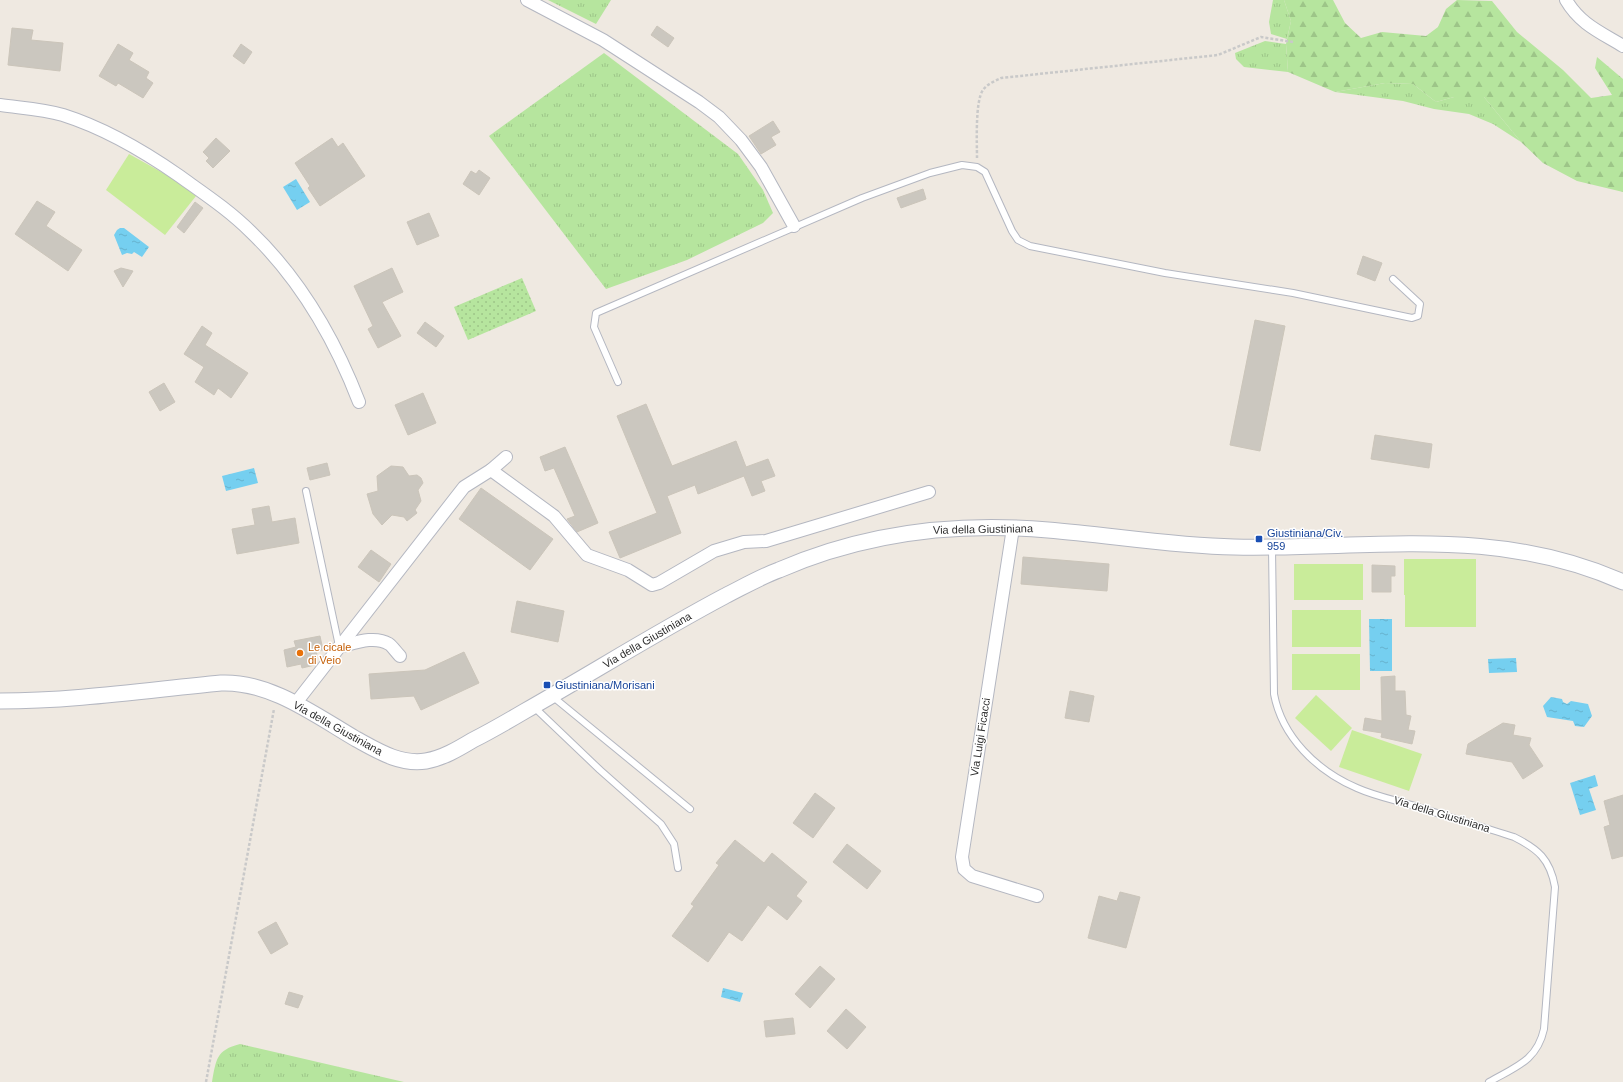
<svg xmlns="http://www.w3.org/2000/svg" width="1623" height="1082" font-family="Helvetica,sans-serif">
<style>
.grass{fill:url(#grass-tufts)}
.forest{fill:url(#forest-firs)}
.park{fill:url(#park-dots)}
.pitch{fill:#c9ec9a}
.water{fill:url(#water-ripples)}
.building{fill:#cbc7bf;stroke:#cbc5ba}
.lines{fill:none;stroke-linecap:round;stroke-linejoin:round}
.service-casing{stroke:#b4b7c1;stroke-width:8}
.minor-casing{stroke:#b4b7c1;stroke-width:14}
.tertiary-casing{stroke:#b4b7c1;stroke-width:17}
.path{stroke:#c9c9c9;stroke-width:2.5;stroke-dasharray:3 2;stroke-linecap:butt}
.service{stroke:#fff;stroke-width:6}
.minor{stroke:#fff;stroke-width:12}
.tertiary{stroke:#fff;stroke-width:15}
.transit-dot{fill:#1a4fb4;stroke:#fff;stroke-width:1.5}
.food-dot{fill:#e8710a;stroke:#fff;stroke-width:1.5}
.labels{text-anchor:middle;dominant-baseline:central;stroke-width:3;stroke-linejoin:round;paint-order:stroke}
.street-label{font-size:11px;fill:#2e2e2e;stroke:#fff}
.transit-label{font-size:11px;fill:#164399;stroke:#fff;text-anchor:start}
.food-label{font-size:11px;fill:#c56008;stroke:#fff;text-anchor:start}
</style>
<defs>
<pattern id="grass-tufts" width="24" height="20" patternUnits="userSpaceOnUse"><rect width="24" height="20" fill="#b6e59e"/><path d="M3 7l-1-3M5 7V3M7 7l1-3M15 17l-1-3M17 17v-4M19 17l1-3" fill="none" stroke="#9dc588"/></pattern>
<pattern id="forest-firs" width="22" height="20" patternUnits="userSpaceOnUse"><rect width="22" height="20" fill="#b6e59e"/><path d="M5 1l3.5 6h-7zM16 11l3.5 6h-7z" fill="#9dc588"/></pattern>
<pattern id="park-dots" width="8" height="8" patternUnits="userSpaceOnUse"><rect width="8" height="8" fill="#b6e59e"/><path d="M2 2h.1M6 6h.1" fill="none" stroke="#9dc588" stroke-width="1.8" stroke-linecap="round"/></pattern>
<pattern id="water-ripples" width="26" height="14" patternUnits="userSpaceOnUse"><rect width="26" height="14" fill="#75cff0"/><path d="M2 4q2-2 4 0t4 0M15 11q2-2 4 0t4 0" fill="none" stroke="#66b2ce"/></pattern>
</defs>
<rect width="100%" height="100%" fill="#efe9e1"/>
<!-- grass -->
<g class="grass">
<path d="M548,0H611L596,24Z"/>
<path d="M1273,0H1284L1291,21L1287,39L1271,34L1269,22Z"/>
<path d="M1265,41L1286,44L1288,72L1244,67L1236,59L1235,53Z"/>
<path d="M604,53L738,154L763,190L773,213L763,223L687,260L606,289L489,136Z"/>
<path d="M1385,83L1413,84L1436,102L1454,97H1484L1521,142L1493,124L1469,114L1434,109L1403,101L1335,92Z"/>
<path d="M240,1044L404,1082H212C216,1060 216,1050 240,1044Z"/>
</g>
<!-- forest -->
<path class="forest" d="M1284,0H1333L1345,23L1361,38L1382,32L1426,36L1438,27L1446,9L1457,0L1492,1L1517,32L1563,70L1591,98L1612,95L1595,68L1597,57L1623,79V192L1577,181L1543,163L1521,142L1484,97H1454L1436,102L1413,84L1385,83L1335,92L1288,72L1286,44L1291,21Z"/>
<!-- park -->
<path class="park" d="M522,278L536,311L468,340L454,307Z"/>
<!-- pitch -->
<g class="pitch">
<path d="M129,154L174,179L196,196L165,235L106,190Z"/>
<rect x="1404" y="559" width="72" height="36"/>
<rect x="1294" y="564" width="69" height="36"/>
<rect x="1405" y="595" width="71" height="32"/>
<rect x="1292" y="610" width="69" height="37"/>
<rect x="1292" y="654" width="68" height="36"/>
<path d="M1316,695L1352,728L1331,751L1295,718Z"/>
<path d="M1352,730L1422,754L1409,791L1339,767Z"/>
</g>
<!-- water -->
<g class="water">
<path d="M296,179L310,202L297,210L283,187Z"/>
<path d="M120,228H124L149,247L142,257L134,252L132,254L127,253L122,255L114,235L117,230Z"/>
<path d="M254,468L258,483L226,491L222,476Z"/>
<path d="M1369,619H1392V671H1370Z"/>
<path d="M1516,658L1517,672L1489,673L1488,659Z"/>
<path d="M1551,697L1562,699L1563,702L1567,704L1571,701L1588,704L1592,716L1584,727L1575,726L1573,721L1547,717L1543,706Z"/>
<path d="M1595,775L1598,786L1589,789L1596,810L1580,815L1570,783Z"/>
<path d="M723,988L743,993L740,1002L721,997Z"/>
</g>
<!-- building -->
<g class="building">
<path d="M657,26L674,38L668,47L651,35Z"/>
<path d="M12,28L33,30L31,40L63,43L60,71L8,65Z"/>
<path d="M118,44L133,53L129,60L149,72L146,78L153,83L143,98L118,83L116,86L99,76Z"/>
<path d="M241,44L252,52L244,64L233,56Z"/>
<path d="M773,121L780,132L771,137L776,145L761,154L749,136Z"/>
<path d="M216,138L230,151L213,168L206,161L209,158L203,152Z"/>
<path d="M332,138L338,147L343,143L365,176L320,206L308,188L310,186L295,163Z"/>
<path d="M479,170L490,178L479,195L463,184L471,171L476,174Z"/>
<path d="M923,189L926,199L901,208L897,198Z"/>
<path d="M37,201L55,212L46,226L82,250L68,271L15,234Z"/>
<path d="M195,202L203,208L184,233L177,227Z"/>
<path d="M429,213L439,236L417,245L407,222Z"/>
<path d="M1363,256L1382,263L1375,281L1357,274Z"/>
<path d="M121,268L133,271L123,287L114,271Z"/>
<path d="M392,268L403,292L382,302L401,336L378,348L368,329L373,326L354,286Z"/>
<path d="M1255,320L1285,326L1260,451L1230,445Z"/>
<path d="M425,322L444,336L436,347L417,333Z"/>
<path d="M202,326L212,333L205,345L248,373L231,398L218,388L214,395L195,382L204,367L184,354Z"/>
<path d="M164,383L175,402L160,411L149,392Z"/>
<path d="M423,393L436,423L408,435L395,405Z"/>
<path d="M646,404L672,466L736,441L746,467L768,459L775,476L761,481L765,491L752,496L744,476L698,494L695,485L667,496L681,533L620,558L609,532L657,513L617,416Z"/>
<path d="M1375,435L1432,444L1429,468L1371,459Z"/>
<path d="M565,447L598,523L577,532L567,519L575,516L554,468L545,471L540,457Z"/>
<path d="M327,463L330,475L310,480L307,468Z"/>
<path d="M391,466L403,467L409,476L417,475L421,478L423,483L418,490L421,501L415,510L417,513L407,521L404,517L392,515L382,525L373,514L367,494L378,491L377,476Z"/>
<path d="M481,488L553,539L530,570L459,519Z"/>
<path d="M269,506L272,522L295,518L299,543L237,554L232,529L255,525L252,509Z"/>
<path d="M371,550L391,564L379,582L358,567Z"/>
<path d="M1023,557L1109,564L1107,591L1021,584Z"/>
<path d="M1372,565L1395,566V576H1391V592H1372Z"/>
<path d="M517,601L564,611L558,642L511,632Z"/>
<path d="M320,636L323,650L316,651L317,654L313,655L315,665L302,668L301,664L287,667L284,650L296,647L294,641Z"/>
<path d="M464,652L479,683L421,710L414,696L371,699L369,674L425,670Z"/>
<path d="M1395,676V691H1405L1406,715L1411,716L1408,730L1415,731L1412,744L1381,737L1382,733L1363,730L1365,718L1382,721L1381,677Z"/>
<path d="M1070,691L1094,696L1089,722L1065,718Z"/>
<path d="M1503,723L1515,725L1513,735L1531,738L1529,745L1543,766L1523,779L1512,762L1466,754L1468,744Z"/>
<path d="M815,793L835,808L813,838L793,823Z"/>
<path d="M1623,795V856L1612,859L1604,827L1610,825L1604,801Z"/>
<path d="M735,840L764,863L772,853L807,882L796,896L802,901L787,920L768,905L742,941L729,932L708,962L672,936L694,906L691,904L719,865L716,863Z"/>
<path d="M847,844L881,871L867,889L833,862Z"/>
<path d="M1120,892L1140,897L1126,948L1088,938L1099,896L1117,901Z"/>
<path d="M276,922L288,944L271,954L258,932Z"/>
<path d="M820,966L835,979L810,1008L795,994Z"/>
<path d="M289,992L303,996L298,1008L285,1004Z"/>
<path d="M846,1009L866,1027L847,1049L827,1031Z"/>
<path d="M793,1018L795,1034L766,1037L764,1021Z"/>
</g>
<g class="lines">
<!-- service casing -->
<g class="service-casing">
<g id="service">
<path d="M618,382L594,327L596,313L862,198L930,173L962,165L977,167L985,172L1012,231L1018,240L1030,246L1165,273L1293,293L1412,318L1418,316L1420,304L1393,279"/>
<path d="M306,491L339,646"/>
<path d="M1272,548L1274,694C1282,737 1317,771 1357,788C1377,797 1400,801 1421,808C1452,818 1483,827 1514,837C1538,849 1550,859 1555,887L1544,1029C1537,1061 1515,1067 1489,1082"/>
<path d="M552,696L690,809"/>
<path d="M534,707L600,770L661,824L674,844L678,868"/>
</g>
</g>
<!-- minor casing -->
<g class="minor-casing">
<g id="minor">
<path d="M527,0L603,40L699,102L719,117L741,140L761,167L794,226"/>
<path d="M1566,0C1580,24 1600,32 1623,46"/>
<path d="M0,105C21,108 42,109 63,115C104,128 142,150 178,175C203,193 229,210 251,232C300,279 335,340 359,402"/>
<path d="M491,470L506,457"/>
<path d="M1013,528L962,857L964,869L972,876L1037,896"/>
<path d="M339,647C355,643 374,635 389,644C393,647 396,652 400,656"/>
<path d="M295,704L464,487L491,470L554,516L587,555L628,570L652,585L659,583L714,551L744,542L766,541L929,492"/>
</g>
</g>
<!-- tertiary casing -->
<g class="tertiary-casing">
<path id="tertiary" d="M0,701C74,701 148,690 221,683C270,681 315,715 356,739C378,751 400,765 426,761C443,758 458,749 473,740C491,731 508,721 525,711C592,673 657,632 725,596C743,587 760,577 779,570C864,533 956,522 1048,530C1110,535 1172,546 1234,547C1370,550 1492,524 1623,582"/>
</g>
<!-- path -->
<g class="path">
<path d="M977,158C977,143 975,101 983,90C987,84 995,81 1001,78L1218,55L1261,37L1293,42"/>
<path d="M206,1082L274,709"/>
</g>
<!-- service -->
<use href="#service" class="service"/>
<!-- minor -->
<use href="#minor" class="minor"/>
<!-- tertiary -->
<use href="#tertiary" class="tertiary"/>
</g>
<!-- markers -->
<g class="transit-dot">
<rect x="1255" y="535" width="8" height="8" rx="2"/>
<rect x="543" y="681" width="8" height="8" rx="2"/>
</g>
<circle class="food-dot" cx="300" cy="653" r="4"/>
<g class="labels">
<!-- street labels -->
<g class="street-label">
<text transform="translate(983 529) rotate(-1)">Via della Giustiniana</text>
<text transform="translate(647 640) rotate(-30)">Via della Giustiniana</text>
<text transform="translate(338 728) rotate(29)">Via della Giustiniana</text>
<text transform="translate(980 737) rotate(-81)">Via Luigi Ficacci</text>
<text transform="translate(1442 814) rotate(17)">Via della Giustiniana</text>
</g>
<!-- transit labels -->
<g class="transit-label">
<text x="1267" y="533">Giustiniana/Civ.<tspan x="1267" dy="13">959</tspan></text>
<text x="555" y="685">Giustiniana/Morisani</text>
</g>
<!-- food labels -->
<g class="food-label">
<text x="308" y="647">Le cicale<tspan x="308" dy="13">di Veio</tspan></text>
</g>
</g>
</svg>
